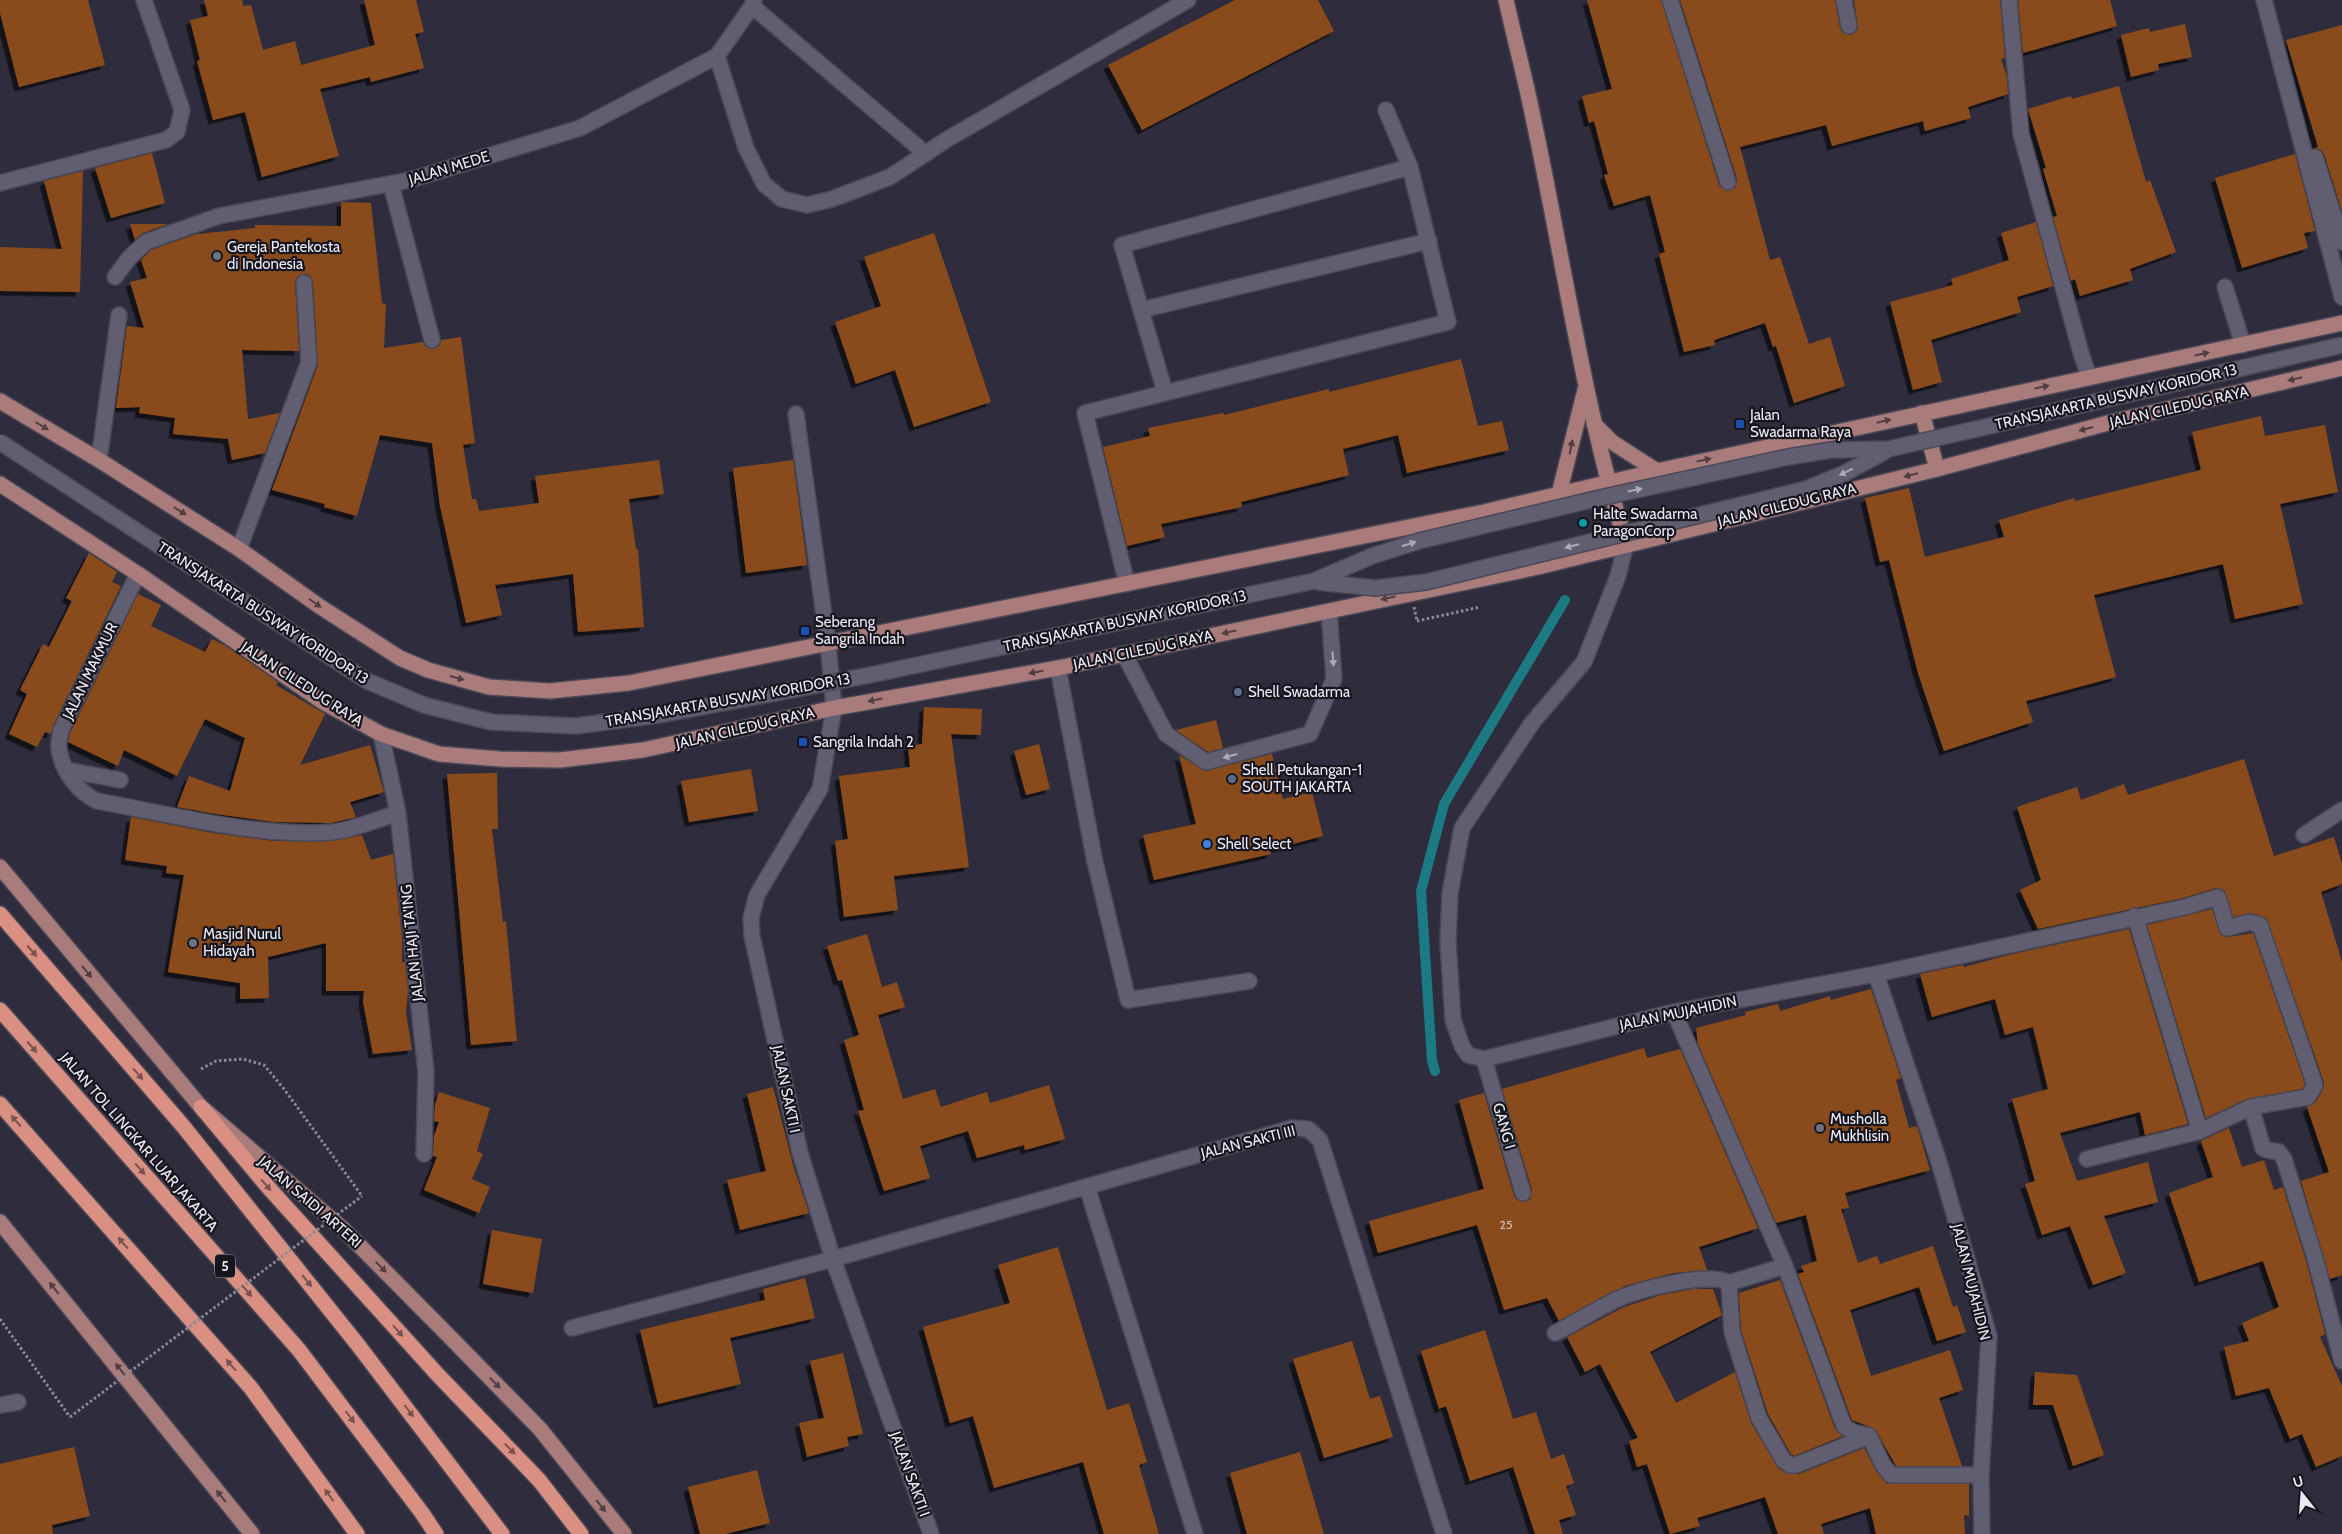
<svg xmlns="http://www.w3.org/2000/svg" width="2342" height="1534" font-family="Cabin,sans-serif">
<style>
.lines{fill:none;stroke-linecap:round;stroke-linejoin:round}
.stream{stroke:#1c7a83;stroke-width:10}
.building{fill:#8a4b1a;filter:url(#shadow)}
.minor-casing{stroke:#4a4856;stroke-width:18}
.major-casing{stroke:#4a4856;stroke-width:18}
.highway-casing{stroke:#4a4856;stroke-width:18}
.path{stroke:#8b8a97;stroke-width:3;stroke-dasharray:2.5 2.5;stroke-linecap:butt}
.minor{stroke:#615e71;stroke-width:15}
.major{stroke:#a97b7b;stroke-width:15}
.highway{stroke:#d98f81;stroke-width:15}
.minor-bridge-casing{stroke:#4a4856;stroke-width:18;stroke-linecap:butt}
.path-bridge{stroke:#8b8a97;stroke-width:3;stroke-dasharray:2.5 2.5;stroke-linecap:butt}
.minor-bridge{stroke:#615e71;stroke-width:15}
.oneway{fill:#513e43}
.oneway2{fill:#acaab9}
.oneway3{fill:#785250}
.worship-dot{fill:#6b7280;stroke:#17161e;stroke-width:2}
.transit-dot{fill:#1a4fb4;stroke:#17161e;stroke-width:2}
.culture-dot{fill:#0f9aa8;stroke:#17161e;stroke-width:2}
.service-dot{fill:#5c6f8a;stroke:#17161e;stroke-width:2}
.shop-dot{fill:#3f7fe0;stroke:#17161e;stroke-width:2}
.labels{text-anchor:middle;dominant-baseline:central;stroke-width:4.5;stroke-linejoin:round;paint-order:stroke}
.number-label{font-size:12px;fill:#d2c2be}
.shield{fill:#17161e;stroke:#abaab4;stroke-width:1}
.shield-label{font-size:14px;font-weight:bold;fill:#eae9f4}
.street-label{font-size:15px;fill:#eae9f4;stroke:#17161e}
.poi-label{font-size:15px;fill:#eae9f4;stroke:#17161e;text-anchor:start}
</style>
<defs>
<filter id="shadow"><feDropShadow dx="-4.5" dy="4.5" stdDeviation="0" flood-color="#0009"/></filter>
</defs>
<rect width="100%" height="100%" fill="#2f2d3d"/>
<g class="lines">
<!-- stream -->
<path class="stream" d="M1435,1071L1432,1061L1421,891L1444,804L1565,600"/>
</g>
<!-- building -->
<g class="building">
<path d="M0,0H88L105,65L19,87L0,13Z"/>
<path d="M204,0H242L243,6L251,5L263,50L295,41L301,65L375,45L364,0H416L424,32L415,34L424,68L371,82L370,77L320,89L339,156L262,177L245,112L213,120L197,61L200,60L190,20L208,16Z"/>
<path d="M1235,0H1318L1334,31L1142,130L1108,65Z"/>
<path d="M1587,0H1661L1719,185L1726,191L1735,188L1737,179L1680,0H1835L1840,28L1842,32L1850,35L1858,29L1854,0H2000L2005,58L2001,59L2007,77L2008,94L1968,107L1971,118L1925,131L1923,121L1832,146L1826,125L1740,147L1770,260L1780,257L1809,344L1830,337L1845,386L1794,403L1776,346L1773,347L1765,323L1714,340L1715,345L1684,352L1659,254L1665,252L1650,195L1614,206L1604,175L1608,174L1594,121L1589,123L1582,96L1612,89Z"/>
<path d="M2018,0H2110L2117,26L2023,53Z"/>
<path d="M2185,24L2192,57L2158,64L2159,70L2131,77L2121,35L2149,28L2150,32Z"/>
<path d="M2342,25V211L2324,154L2321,150L2315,148L2318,147L2286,40Z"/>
<path d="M2119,86L2146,182L2150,180L2176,252L2130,269L2133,280L2080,296L2075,279L2071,281L2053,217L2057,216L2043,169L2046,168L2028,109L2071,96L2072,99Z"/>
<path d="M152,153L165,203L111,218L95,168Z"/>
<path d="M2295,154L2315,231L2304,233L2308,248L2242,268L2215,178Z"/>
<path d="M83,171L80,292L0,291V247L62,249L44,181Z"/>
<path d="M341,202L371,203L382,303L386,304L384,348L423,342L426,347L434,349L439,346L441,340L461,337L475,443L463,445L472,499H476L479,511L539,503L535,476L659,460L664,494L629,499L636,549H638L644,627L578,632L573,574L495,585L502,615L466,623L440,506L432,443L380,435L357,516L324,507L325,504L272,490L318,365L313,282L308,274L298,276L295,283L299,351L242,350L248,419L280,413L265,453L232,460L228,439L173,434L175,418L139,413L140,407L116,408L127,326L144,328L130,282L147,278L141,260L151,250L197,234L255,228V225L341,226Z"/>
<path d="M2036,222L2053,286L2017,297L2021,312L1931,340L1942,382L1913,390L1890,302L1953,285L1951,279L2009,260L2001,233Z"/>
<path d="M130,224H168L143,233L135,240Z"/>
<path d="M934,233L991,402L914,427L895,370L856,384L835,322L881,306L864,257Z"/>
<path d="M1461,359L1478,426L1502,421L1509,450L1407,473L1398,435L1343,449L1349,475L1241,502L1242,507L1161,524L1165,537L1127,546L1103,447L1150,436L1148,428L1223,413L1224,415L1329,389V392Z"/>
<path d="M2261,416L2265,436L2325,425L2338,492L2280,504L2303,604L2235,619L2223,564L2094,595L2116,677L2026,701L2033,722L1944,751L1918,673L1889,560L1880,562L1865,498L1909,488L1925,557L2004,537L1999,520L2074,498L2075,501L2201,470L2192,432Z"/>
<path d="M793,460L807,565L746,573L733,468Z"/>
<path d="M89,553L117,572L112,582L121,586L53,726L51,734L45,732L37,747L9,734L27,694L20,690L43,644L49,647L72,601L66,598Z"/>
<path d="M138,594L161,605L151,626L205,652L212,639L226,646L278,682L276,685L325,714L300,765L370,745L384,792L350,802L356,817L331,823L275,822L216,814L177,807L189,776L230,791L245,738L205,719L177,776L124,750L118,766L68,742L70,733Z"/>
<path d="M924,707L982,709L981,735L951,734L969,867L894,876L898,910L844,917L835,841L848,839L839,776L910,767L908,746L922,744Z"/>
<path d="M1216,720L1223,748L1208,752L1176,730Z"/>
<path d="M1039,744L1050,789L1026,795L1014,751Z"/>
<path d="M1272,754L1283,799L1312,792L1323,836L1270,850L1271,854L1154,880L1143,835L1196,824L1179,755L1205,771Z"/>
<path d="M2244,759L2274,856L2334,837L2342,864V884L2321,892L2342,962V1275L2330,1279L2301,1181L2329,1172L2307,1107L2316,1102L2323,1089L2324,1082L2267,919L2252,913L2233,917L2225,891L2216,888L2183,898L2038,929L2020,890L2041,880L2017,807L2077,787L2081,800L2124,784L2128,795Z"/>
<path d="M751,769L758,811L689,822L681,781Z"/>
<path d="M497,773L498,829H492L503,922L506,921L517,1041L471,1045L447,774Z"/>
<path d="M131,817L213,833L274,841H332L362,835L371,860L393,854L402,938V962H405L408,990L406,1013L412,1050L373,1054L363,1002L364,991H326V943L268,957L269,998L240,999V983L168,972L184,875L166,873L167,866L125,860Z"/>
<path d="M2212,909L2221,935L2229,937L2253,933L2305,1084L2302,1089L2247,1099L2206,1118L2147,925Z"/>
<path d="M2129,929L2188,1124L2145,1135L2140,1112L2060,1133L2077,1181L2148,1162L2158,1202L2104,1216L2126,1273L2093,1285L2070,1226L2042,1235L2025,1184L2035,1181L2012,1099L2048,1089L2033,1027L2005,1035L1995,999L1932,1017L1920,974L1963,965L1964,967L2008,955Z"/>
<path d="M867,934L882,987L897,982L905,1007L878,1015L903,1099L935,1089L941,1107L987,1092L990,1103L1049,1085L1065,1139L1025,1150L1024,1145L977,1158L968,1131L920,1146L930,1178L884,1191L858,1111L864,1110L844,1040L859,1035L842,980L838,981L827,946Z"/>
<path d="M1871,989L1901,1078L1896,1080L1909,1128L1917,1126L1930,1170L1845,1193L1849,1208L1841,1209L1858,1263L1877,1256L1880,1264L1933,1246L1953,1307L1957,1305L1966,1332L1937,1341L1919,1287L1850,1310L1871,1376L1950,1350L1963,1390L1939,1398L1962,1466H1896L1875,1429L1852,1420L1798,1274L1804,1272L1801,1266L1817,1261L1806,1215L1776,1223L1698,1044L1696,1028L1746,1015L1745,1012L1778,1004L1780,1011L1830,996L1831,1000Z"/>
<path d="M1644,1048L1647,1058L1680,1049L1758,1228L1699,1247L1707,1270L1674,1273L1627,1285L1559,1321L1547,1298L1504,1310L1477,1225L1378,1253L1369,1221L1484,1189L1459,1100L1484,1093L1514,1196L1517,1200L1525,1202L1530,1199L1532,1190L1502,1089Z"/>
<path d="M773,1087L793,1165L809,1213L740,1230L727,1180L766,1171L747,1094Z"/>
<path d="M439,1092L490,1108L477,1151L483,1154L472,1179L490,1187L479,1213L424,1190L437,1157L433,1156L434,1136L439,1122L434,1121L435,1105Z"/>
<path d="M2229,1128L2242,1167L2264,1160L2274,1190L2283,1187L2306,1261L2325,1334L2320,1337L2342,1386V1456L2316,1467L2302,1434L2290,1439L2269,1388L2236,1396L2224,1347L2249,1341L2242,1323L2279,1307L2263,1261L2199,1282L2169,1193L2213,1177L2201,1141Z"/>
<path d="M492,1230L542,1239L533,1293L483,1284Z"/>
<path d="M1058,1247L1107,1410L1129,1403L1147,1462L1139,1465L1159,1534H1104L1083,1462L994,1488L973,1416L950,1423L923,1327L1010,1303L998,1265Z"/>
<path d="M805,1278L815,1318L730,1338L741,1384L658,1404L640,1330L765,1300L763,1289Z"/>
<path d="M1780,1280L1835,1429L1843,1436L1794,1456L1791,1454L1768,1414L1741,1330L1739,1293Z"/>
<path d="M1693,1289H1713L1722,1315L1650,1352L1676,1403L1735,1372L1751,1423L1779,1469L1789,1474H1799L1864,1448L1876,1471L1887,1484H1969V1516L1964,1515L1965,1534H1876L1870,1508L1821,1524L1824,1534H1778L1765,1497L1697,1518L1700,1526L1670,1534L1647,1464L1637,1467L1629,1441L1638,1438L1600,1364L1585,1372L1567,1337L1624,1307L1661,1295Z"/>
<path d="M1485,1330L1513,1419L1536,1412L1551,1459L1564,1454L1574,1483L1566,1486L1576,1515L1559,1520L1563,1534H1535L1513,1467L1470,1481L1446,1406L1439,1409L1421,1351Z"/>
<path d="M1352,1341L1370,1399L1380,1396L1393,1437L1324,1458L1293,1359Z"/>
<path d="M843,1353L863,1434L847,1437L849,1446L807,1457L799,1423L824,1418L810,1361Z"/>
<path d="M2035,1372L2077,1375L2104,1455L2073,1466L2053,1405H2033Z"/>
<path d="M74,1447L90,1516L52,1525L53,1534H0V1464Z"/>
<path d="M1300,1452L1324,1534H1247L1230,1473Z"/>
<path d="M757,1470L770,1523L725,1534H700L688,1487Z"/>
</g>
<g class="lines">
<!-- minor casing -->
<g class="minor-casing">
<g id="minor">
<path d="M1670,0L1728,182"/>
<path d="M1844,0L1849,26"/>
<path d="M2009,0L2021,134L2081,353L2089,377"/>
<path d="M2264,0L2342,297"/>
<path d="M752,6L926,154"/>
<path d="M717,56L746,148L764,184L782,199L807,205L832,199L890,177L946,140L1188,0"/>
<path d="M1386,110L1410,167"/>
<path d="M2315,157L2342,242"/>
<path d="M0,183L166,140L177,132L182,110L144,0"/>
<path d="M391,184L432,340"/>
<path d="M115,277L129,258L146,242L219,216L410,180L580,128L717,56L752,6L754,0"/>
<path d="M2225,287L2243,345"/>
<path d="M1141,310L1429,241"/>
<path d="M796,414L828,644L834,708L820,789L757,895L751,918L752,936L800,1153L833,1259L931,1534"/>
<path d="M99,460L119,315"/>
<path d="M1626,544L1618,576L1584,662L1532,723L1462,828L1450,893L1448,941L1453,1020L1462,1046L1468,1055L1484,1059L1674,1012L1876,974L2185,907L2218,897L2227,928L2250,922L2260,925L2315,1085L2308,1097L2251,1107"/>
<path d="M239,549L309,362L304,283"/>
<path d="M138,574L61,730C60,736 58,743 59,749C62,771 78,792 97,801C170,814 259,838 332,832C354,830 377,819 398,813"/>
<path d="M1127,584L1085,413L1448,322L1410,167L1122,245L1165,392"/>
<path d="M1124,654L1166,734L1206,762L1310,734L1334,679L1329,611"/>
<path d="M1058,668L1095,862L1128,1000L1249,981"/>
<path d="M381,734L398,813L426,1072L424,1154"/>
<path d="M66,770L120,780"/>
<path d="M2304,835L2342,810"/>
<path d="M2135,916L2200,1131"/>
<path d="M1876,974L1940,1165L1989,1336L1981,1475L1982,1534"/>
<path d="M1674,1012L1785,1266L1844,1426L1853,1432L1869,1436L1883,1465L1891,1475H1981"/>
<path d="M1484,1059L1523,1193"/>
<path d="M2087,1159L2200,1131L2251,1107L2263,1148L2267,1150L2279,1152L2284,1159L2315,1258L2342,1361"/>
<path d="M1087,1187L1195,1534"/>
<path d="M1729,1283L1732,1332L1759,1418L1784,1461L1790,1465H1796L1869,1436"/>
<path d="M572,1328L833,1259L1292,1128L1308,1129L1320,1140L1444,1534"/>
<path d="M1555,1333C1577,1322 1598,1308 1620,1298C1641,1289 1711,1271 1729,1283L1785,1266"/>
<path d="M0,1405L18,1402"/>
</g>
</g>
<!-- major casing -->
<g class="major-casing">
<g id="major">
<path d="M1506,0C1515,41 1526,81 1534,122C1564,263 1584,406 1626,544"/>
<path d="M0,401L99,460L239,549L319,606L400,658L428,670L489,687L550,691L629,683L1484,512L1657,471L2342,323"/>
<path d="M1922,413L1937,469"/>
<path d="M1594,424L1612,442L1657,471"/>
<path d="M0,484L138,574L323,702L381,734L439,754L500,759L560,760L643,750L834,708L1058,668L1538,567L1937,469L2108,423L2342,368"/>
<path d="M1559,494L1585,390"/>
<path d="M0,867L201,1107L343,1229L447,1334L540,1429L624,1534"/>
<path d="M0,1222L252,1534"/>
</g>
</g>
<!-- highway casing -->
<g class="highway-casing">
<g id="highway">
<path d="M0,914L183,1126L358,1345L502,1534"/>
<path d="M0,1010L299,1350L422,1513L436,1534"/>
<path d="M0,1104L251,1388L357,1534"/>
<path d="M201,1107L268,1187L438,1375L539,1480L581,1534"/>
</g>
</g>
<!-- path -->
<g class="path">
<path d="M1417,621L1480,607"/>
<path d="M201,1069L216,1061L243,1059L264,1065L284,1089L362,1196"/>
<path d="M0,1319L70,1417"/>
</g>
<!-- minor -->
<use href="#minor" class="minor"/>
<!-- major -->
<use href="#major" class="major"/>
<!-- highway -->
<use href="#highway" class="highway"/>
<!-- minor-bridge casing -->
<g class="minor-bridge-casing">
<g id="minor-bridge">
<path d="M0,442L367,681L424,705L491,722L576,726L665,714L870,675L1314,581L1372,556L1419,541L1604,497L1788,457L1831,450L1889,449L2342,345"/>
<path d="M1317,582L1375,588L1426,582L1806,489L1845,473L1886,451"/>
</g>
</g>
<!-- path-bridge -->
<g class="path-bridge">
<path d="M1414,607L1417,621"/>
<path d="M70,1417L362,1196"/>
</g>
<!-- minor-bridge -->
<use href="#minor-bridge" class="minor-bridge"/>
</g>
<!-- one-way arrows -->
<defs><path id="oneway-solid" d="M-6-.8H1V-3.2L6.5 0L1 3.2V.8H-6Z" transform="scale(1.25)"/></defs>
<g class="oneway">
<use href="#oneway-solid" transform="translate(2202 354) rotate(-12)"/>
<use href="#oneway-solid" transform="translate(2295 379) rotate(167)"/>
<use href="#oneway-solid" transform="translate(2042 387) rotate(-12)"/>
<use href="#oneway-solid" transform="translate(1884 421) rotate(-13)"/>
<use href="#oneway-solid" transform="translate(42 426) rotate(31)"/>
<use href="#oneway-solid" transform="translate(2086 429) rotate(165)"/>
<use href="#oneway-solid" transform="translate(1571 447) rotate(-79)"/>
<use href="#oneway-solid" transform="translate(1704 460) rotate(-12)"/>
<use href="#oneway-solid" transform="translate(1911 475) rotate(166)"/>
<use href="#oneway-solid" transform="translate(180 511) rotate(32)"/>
<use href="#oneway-solid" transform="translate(1388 598) rotate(168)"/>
<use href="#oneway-solid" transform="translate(315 603) rotate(35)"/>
<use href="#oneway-solid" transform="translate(1229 632) rotate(168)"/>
<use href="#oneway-solid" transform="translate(1036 672) rotate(170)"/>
<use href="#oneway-solid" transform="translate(457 678) rotate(15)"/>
<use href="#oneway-solid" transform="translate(875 700) rotate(169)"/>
<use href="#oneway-solid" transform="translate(87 972) rotate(50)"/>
<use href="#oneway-solid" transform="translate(381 1267) rotate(45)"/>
<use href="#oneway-solid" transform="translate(54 1288) rotate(-129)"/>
<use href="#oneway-solid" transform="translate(120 1369) rotate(-129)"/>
<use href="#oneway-solid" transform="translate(495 1383) rotate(46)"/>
<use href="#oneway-solid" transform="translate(221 1496) rotate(-129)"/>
<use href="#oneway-solid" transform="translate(601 1506) rotate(52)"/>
</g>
<g class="oneway2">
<use href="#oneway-solid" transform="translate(1846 472) rotate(154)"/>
<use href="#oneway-solid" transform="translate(1635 490) rotate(-12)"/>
<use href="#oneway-solid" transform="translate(1409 544) rotate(-18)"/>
<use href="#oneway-solid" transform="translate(1572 546) rotate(166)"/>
<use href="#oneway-solid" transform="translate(1333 659) rotate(86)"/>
<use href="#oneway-solid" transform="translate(1230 756) rotate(165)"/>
</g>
<g class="oneway3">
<use href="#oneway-solid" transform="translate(32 951) rotate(49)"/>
<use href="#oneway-solid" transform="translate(32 1047) rotate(49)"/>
<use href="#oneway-solid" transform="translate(138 1074) rotate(49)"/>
<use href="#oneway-solid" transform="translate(16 1121) rotate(-131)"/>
<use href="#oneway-solid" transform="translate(140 1169) rotate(49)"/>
<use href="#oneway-solid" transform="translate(266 1185) rotate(49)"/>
<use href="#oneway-solid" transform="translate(123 1243) rotate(-131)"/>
<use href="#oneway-solid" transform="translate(307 1281) rotate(51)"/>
<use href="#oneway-solid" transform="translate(247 1291) rotate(49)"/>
<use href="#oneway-solid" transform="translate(398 1331) rotate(48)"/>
<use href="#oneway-solid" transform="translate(231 1365) rotate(-131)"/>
<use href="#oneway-solid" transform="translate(409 1411) rotate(53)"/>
<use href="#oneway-solid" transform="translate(350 1417) rotate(53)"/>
<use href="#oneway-solid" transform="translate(510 1449) rotate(46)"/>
<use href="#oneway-solid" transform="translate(329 1495) rotate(-126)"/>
</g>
<!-- markers -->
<g class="worship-dot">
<circle cx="217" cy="256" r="5"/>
<circle cx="193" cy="943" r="5"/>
<circle cx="1820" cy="1128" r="5"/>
</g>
<g class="transit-dot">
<rect x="1735" y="419" width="10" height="10" rx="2.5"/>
<rect x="800" y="626" width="10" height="10" rx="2.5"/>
<rect x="798" y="737" width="10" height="10" rx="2.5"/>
</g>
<circle class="culture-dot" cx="1583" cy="523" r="5"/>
<g class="service-dot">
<circle cx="1238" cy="692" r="5"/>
<circle cx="1232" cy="779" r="5"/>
</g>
<circle class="shop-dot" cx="1207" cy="844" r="5"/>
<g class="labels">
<!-- number labels -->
<g class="number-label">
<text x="1506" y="1224">25</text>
</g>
<!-- shield labels -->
<rect class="shield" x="215" y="1254.5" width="20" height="23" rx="4"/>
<g class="shield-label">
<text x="225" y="1266">5</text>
</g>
<!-- street labels -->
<g class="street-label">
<text transform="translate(449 168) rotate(-17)">JALAN MEDE</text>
<text transform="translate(2116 397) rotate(-13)">TRANSJAKARTA BUSWAY KORIDOR 13</text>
<text transform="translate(2179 407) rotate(-13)">JALAN CILEDUG RAYA</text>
<text transform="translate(1787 505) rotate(-14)">JALAN CILEDUG RAYA</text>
<text transform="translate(263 613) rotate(33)">TRANSJAKARTA BUSWAY KORIDOR 13</text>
<text transform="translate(1125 621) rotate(-12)">TRANSJAKARTA BUSWAY KORIDOR 13</text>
<text transform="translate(1143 650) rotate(-12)">JALAN CILEDUG RAYA</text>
<text transform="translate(90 671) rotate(-64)">JALAN MAKMUR</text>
<text transform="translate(302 684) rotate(33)">JALAN CILEDUG RAYA</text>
<text transform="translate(728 700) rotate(-10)">TRANSJAKARTA BUSWAY KORIDOR 13</text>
<text transform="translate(745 728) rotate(-13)">JALAN CILEDUG RAYA</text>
<text transform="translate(412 943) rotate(-96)">JALAN HAJI TA'ING</text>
<text transform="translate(1678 1013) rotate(-12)">JALAN MUJAHIDIN</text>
<text transform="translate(786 1089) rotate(78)">JALAN SAKTI I</text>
<text transform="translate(1504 1126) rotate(74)">GANG I</text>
<text transform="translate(139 1142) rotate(49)">JALAN TOL LINGKAR LUAR JAKARTA</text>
<text transform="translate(1248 1142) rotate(-14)">JALAN SAKTI III</text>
<text transform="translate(310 1202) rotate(41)">JALAN SAIDI ARTERI</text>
<text transform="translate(1971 1282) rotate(76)">JALAN MUJAHIDIN</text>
<text transform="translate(910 1474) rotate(70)">JALAN SAKTI I</text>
</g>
<!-- poi labels -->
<g class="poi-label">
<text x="227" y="247">Gereja Pantekosta<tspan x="227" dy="17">di Indonesia</tspan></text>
<text x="1750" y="415">Jalan<tspan x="1750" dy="17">Swadarma Raya</tspan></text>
<text x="1593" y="514">Halte Swadarma<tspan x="1593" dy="17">ParagonCorp</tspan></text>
<text x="815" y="622">Seberang<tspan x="815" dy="17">Sangrila Indah</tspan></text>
<text x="1248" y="692">Shell Swadarma</text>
<text x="813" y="742">Sangrila Indah 2</text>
<text x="1242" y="770">Shell Petukangan-1<tspan x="1242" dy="17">SOUTH JAKARTA</tspan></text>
<text x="1217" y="844">Shell Select</text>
<text x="203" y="934">Masjid Nurul<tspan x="203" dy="17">Hidayah</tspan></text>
<text x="1830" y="1119">Musholla<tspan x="1830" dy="17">Mukhlisin</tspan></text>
</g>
</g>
<!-- north arrow -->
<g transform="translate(2302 1494) rotate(343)" stroke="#17161e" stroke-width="4" paint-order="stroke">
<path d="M0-4L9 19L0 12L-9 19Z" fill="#eae9f4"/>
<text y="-8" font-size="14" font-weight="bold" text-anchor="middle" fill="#eae9f4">U</text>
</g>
</svg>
